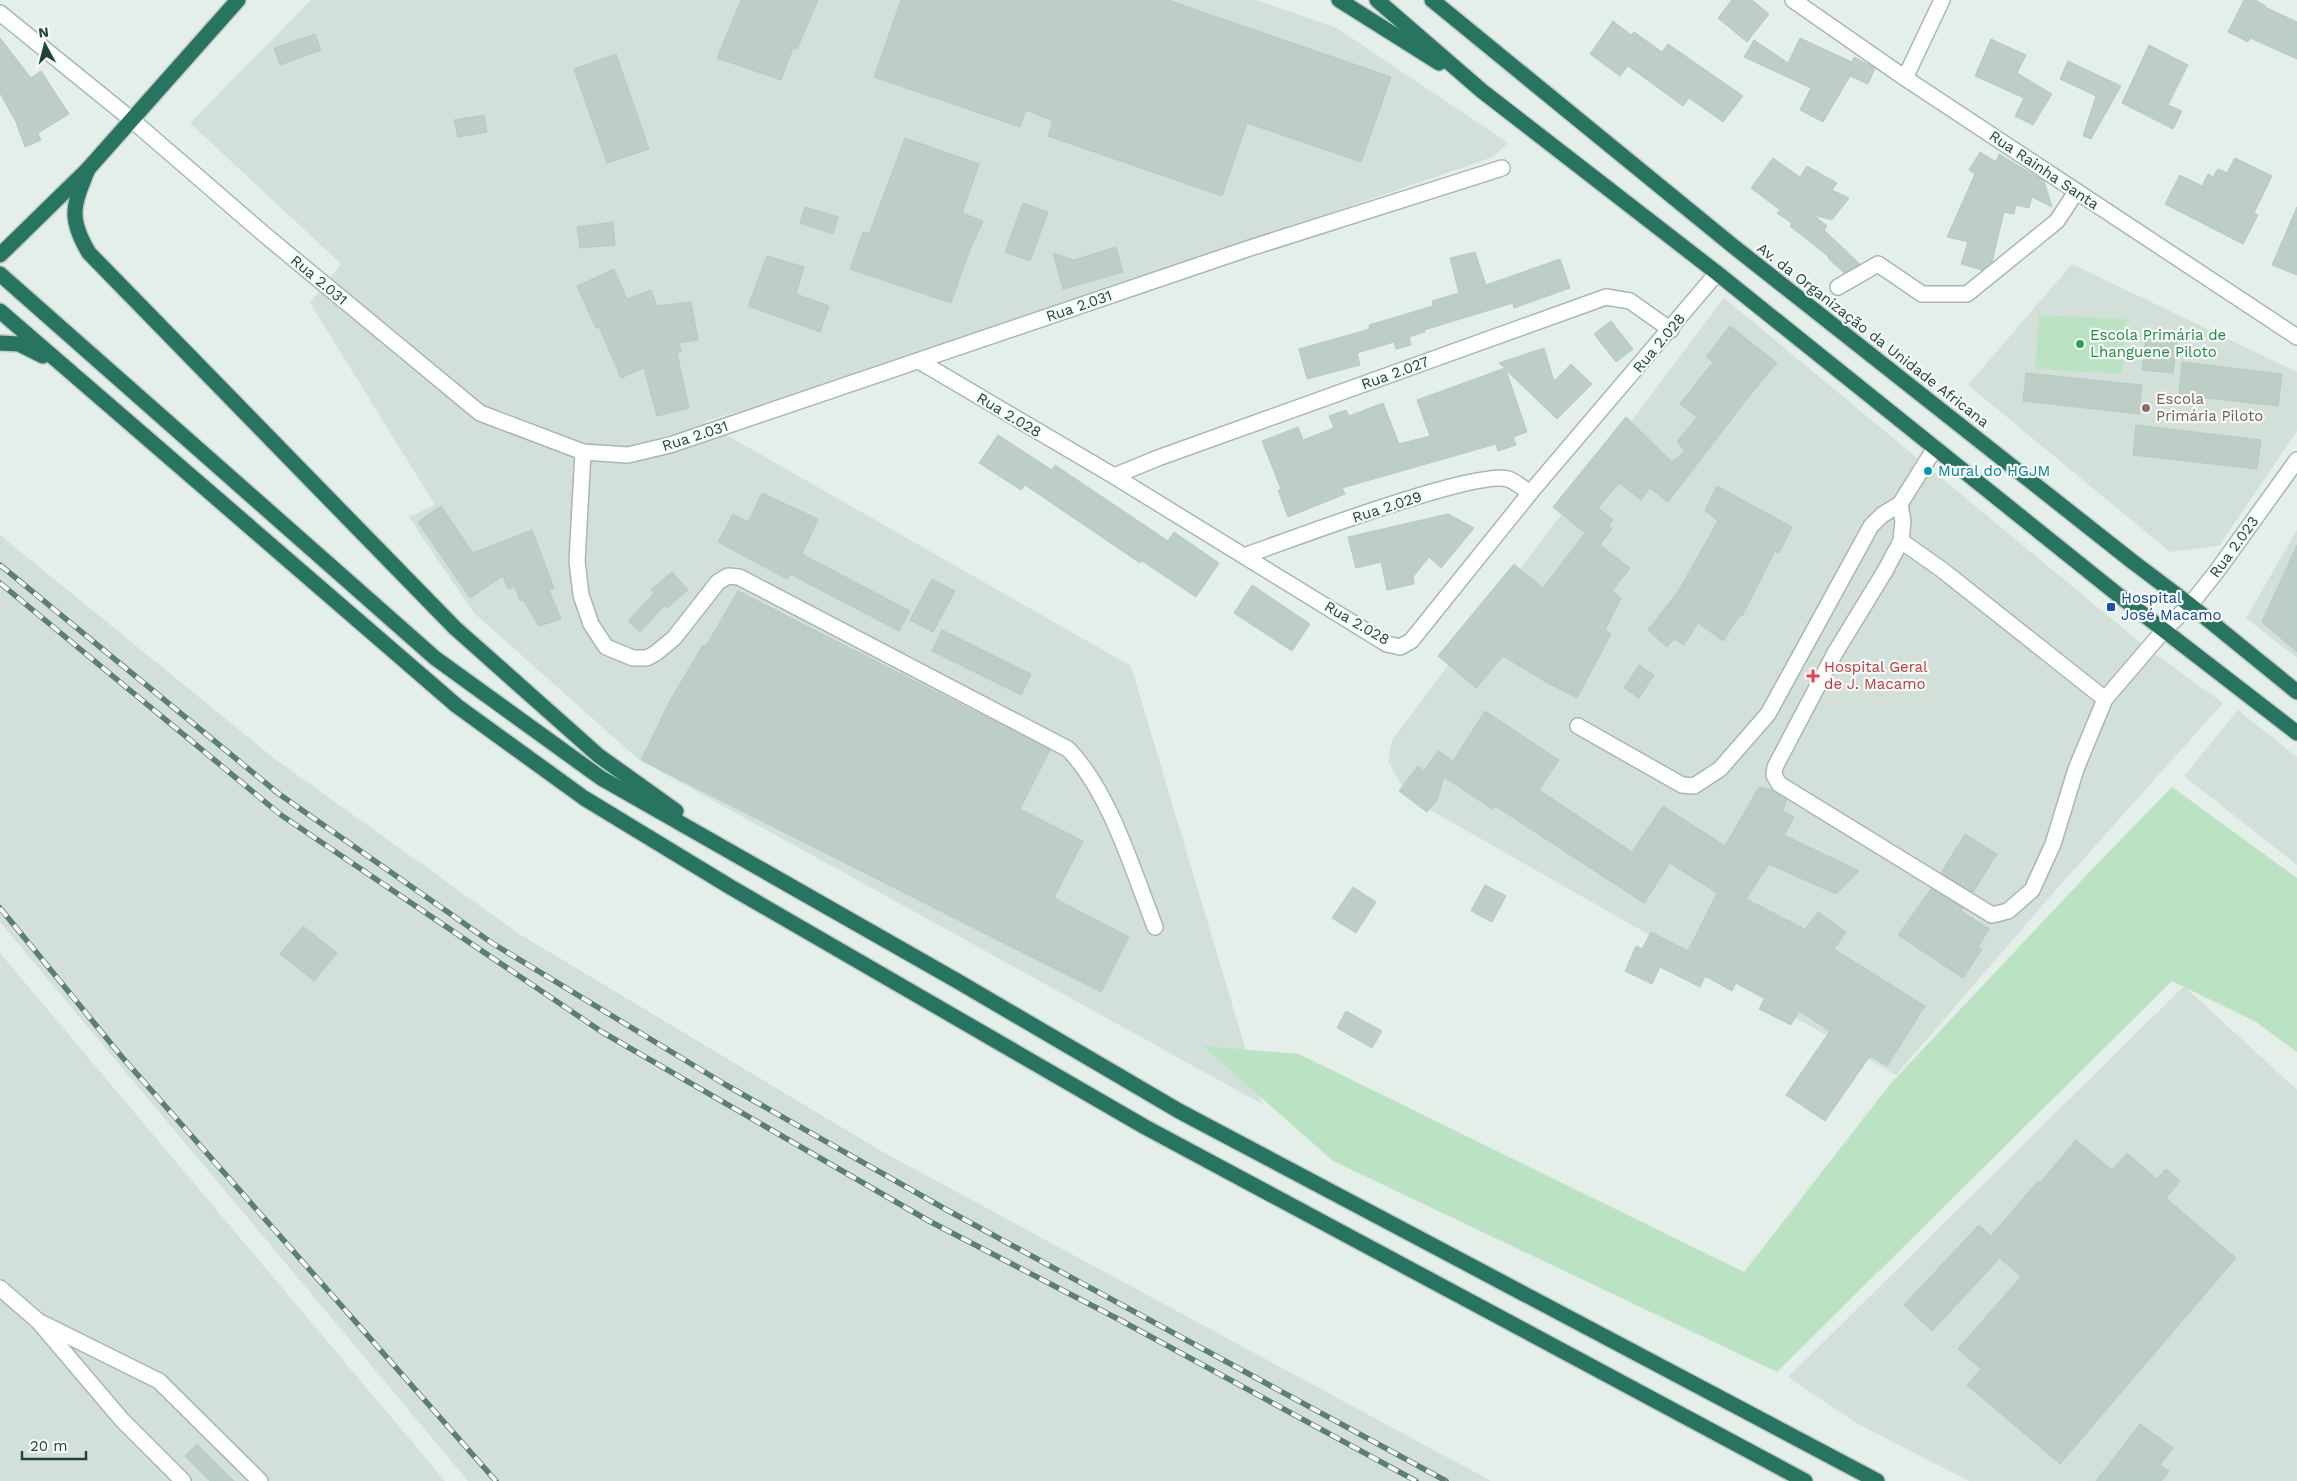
<svg xmlns="http://www.w3.org/2000/svg" width="2297" height="1481" font-family="'Work Sans',sans-serif">
<style>
.built{fill:#d3e0d9}
.green{fill:#bce2c4}
.building{fill:#bccec6;stroke:#b6cac1}
.lines{fill:none;stroke-linecap:round;stroke-linejoin:round}
.minor-casing{stroke:#a6b8b1;stroke-width:18}
.highway-casing{stroke:#c1cbc8;stroke-width:18}
.minor{stroke:#fff;stroke-width:15}
.highway{stroke:#297461;stroke-width:15}
.rail-casing{stroke:#5c7f74;stroke-width:5.5}
.rail{stroke:#f6fbf8;stroke-width:4;stroke-dasharray:11;stroke-linecap:butt}
.leisure-dot{fill:#2e9e5b;stroke:#f6fbf8;stroke-width:2}
.education-dot{fill:#8d6e63;stroke:#f6fbf8;stroke-width:2}
.culture-dot{fill:#0f9aa8;stroke:#f6fbf8;stroke-width:2}
.transit-dot{fill:#1a4fb4;stroke:#f6fbf8;stroke-width:2}
.health-dot{fill:#e0444e;stroke:#f6fbf8;stroke-width:2}
.labels{text-anchor:middle;dominant-baseline:central;stroke-width:4.5;stroke-linejoin:round;paint-order:stroke}
.street-label{font-size:15px;fill:#214439;stroke:#f6fbf8}
.leisure-label{font-size:15px;fill:#27864d;stroke:#f6fbf8;text-anchor:start}
.education-label{font-size:15px;fill:#785e54;stroke:#f6fbf8;text-anchor:start}
.culture-label{font-size:15px;fill:#0d838f;stroke:#f6fbf8;text-anchor:start}
.transit-label{font-size:15px;fill:#164399;stroke:#f6fbf8;text-anchor:start}
.health-label{font-size:15px;fill:#be3a42;stroke:#f6fbf8;text-anchor:start}
</style>
<rect width="100%" height="100%" fill="#e5efea"/>
<!-- built -->
<g class="built">
<path d="M311,0H1256L1337,28L1508,143L1493,157L911,358L704,422L1131,666L1262,1104L638,759L473,612L409,517L435,505L310,303L341,264L190,123Z"/>
<path d="M2072,264L2297,372V431L2219,546L2170,552L1968,385Z"/>
<path d="M1724,298L2148,649L2223,703L2054,892L1896,1075L1409,798L1388,761L1392,740Z"/>
<path d="M2297,530V658L2246,618Z"/>
<path d="M0,535L275,759L521,935L883,1152L1491,1481H468L0,922Z"/>
<path d="M2238,710L2297,757V865L2184,776Z"/>
<path d="M0,953L445,1481H0Z"/>
<path d="M2184,986L2297,1090V1481H1969L1856,1423L1788,1377Z"/>
</g>
<!-- green -->
<g class="green">
<path d="M2039,315L2126,319L2122,374L2035,369Z"/>
<path d="M2172,787L2297,878V1052L2256,1022L2172,981L1777,1372L1333,1161L1203,1046L1299,1054L1744,1272L1891,1083L2097,864Z"/>
</g>
<!-- building -->
<g class="building">
<path d="M741,0H818L797,49L793,48L781,80L717,58Z"/>
<path d="M901,0H1168L1391,77L1361,162L1247,123L1222,196L1048,136L1053,121L1026,110L1020,127L874,77Z"/>
<path d="M1732,0H1752L1769,14L1747,42L1718,18Z"/>
<path d="M2244,0H2255L2266,6L2265,7L2297,22V59L2250,38L2248,42L2228,32Z"/>
<path d="M1613,21L1631,35L1634,32L1662,52L1668,44L1743,96L1723,122L1689,98L1683,106L1628,66L1620,76L1590,54Z"/>
<path d="M315,34L321,50L280,65L274,48Z"/>
<path d="M0,38L31,78L41,71L69,114L38,133L41,140L25,147L16,122L0,93Z"/>
<path d="M1800,38L1852,62L1854,57L1875,68L1868,84L1850,76L1823,122L1800,110L1811,88L1744,57L1754,40L1788,63Z"/>
<path d="M1991,39L2026,55L2017,73L2052,94L2033,125L2015,116L2024,98L1975,76Z"/>
<path d="M2149,45L2188,65L2168,105L2182,111L2173,129L2122,103Z"/>
<path d="M616,54L649,149L607,163L574,69Z"/>
<path d="M2068,61L2121,86L2091,139L2083,136L2096,96L2060,79Z"/>
<path d="M484,115L487,132L458,137L454,120Z"/>
<path d="M905,138L979,164L962,213L983,221L969,252L951,303L850,269L863,232L869,234Z"/>
<path d="M1980,152L1996,162L1999,154L2044,181L2052,207L2032,197L2029,208L2016,205L2014,214L2004,212L1992,262L1982,270L1961,264L1968,242L1947,237L1975,174L1969,170Z"/>
<path d="M1773,158L1800,177L1807,166L1837,183L1832,190L1849,198L1832,220L1814,215L1827,226L1824,230L1860,264L1844,273L1828,258L1829,257L1790,226L1792,223L1777,213L1780,210L1751,188Z"/>
<path d="M2235,158L2272,176L2254,213L2258,215L2243,244L2165,204L2180,175L2202,186L2208,174L2213,177L2218,169L2227,173Z"/>
<path d="M1023,203L1048,212L1030,261L1005,252Z"/>
<path d="M805,207L838,217L833,234L800,223Z"/>
<path d="M2297,207V275L2272,265Z"/>
<path d="M613,222L615,245L580,248L577,227Z"/>
<path d="M1116,247L1123,272L1063,289L1053,253L1074,260Z"/>
<path d="M1475,252L1486,285L1560,259L1570,288L1514,308L1513,303L1424,330L1425,332L1409,337L1411,345L1396,349L1394,342L1357,353L1360,365L1307,379L1299,349L1370,329L1369,325L1433,306L1432,301L1459,293L1450,258Z"/>
<path d="M767,256L804,267L796,294L829,306L820,332L748,306Z"/>
<path d="M614,269L627,299L651,290L657,306L691,302L698,340L678,343L682,351L677,353L689,408L657,416L644,368L621,378L599,327L596,328L577,286Z"/>
<path d="M1611,321L1633,349L1616,362L1594,334Z"/>
<path d="M1730,326L1777,363L1750,395L1668,502L1650,488L1641,500L1619,483L1598,508L1613,520L1608,526L1612,529L1600,545L1630,568L1612,591L1621,598L1605,630L1611,634L1577,698L1544,681L1503,656L1476,688L1438,656L1514,564L1543,588L1585,533L1553,507L1626,417L1672,462L1685,451L1677,442L1697,417L1680,404L1713,362L1706,357Z"/>
<path d="M2146,337L2177,341L2173,373L2142,370Z"/>
<path d="M1544,348L1554,381L1571,364L1592,384L1557,419L1506,370L1527,432L1513,437L1516,445L1498,451L1496,444L1342,488L1345,494L1288,517L1278,490L1281,489L1262,441L1298,427L1303,440L1334,428L1329,416L1346,410L1349,416L1383,403L1399,444L1430,436L1417,400L1505,368L1499,363Z"/>
<path d="M2182,362L2282,374L2278,406L2179,395Z"/>
<path d="M2026,373L2142,385L2139,414L2023,401Z"/>
<path d="M2136,425L2261,440L2257,469L2133,455Z"/>
<path d="M998,435L1052,470L1055,465L1168,541L1174,532L1219,563L1196,597L1142,561L1140,563L1025,485L1021,490L979,463Z"/>
<path d="M1717,486L1792,527L1779,553L1775,551L1742,616L1740,615L1723,641L1698,623L1684,645L1674,639L1667,647L1648,630L1679,590L1718,521L1705,510Z"/>
<path d="M762,493L818,519L802,554L910,611L899,631L790,574L787,579L718,542L733,514L748,522Z"/>
<path d="M441,506L473,553L532,530L554,588L549,590L561,619L539,626L523,600L520,601L515,587L508,589L503,576L470,598L418,522Z"/>
<path d="M1448,514L1474,528L1441,568L1429,557L1413,577L1414,584L1387,590L1381,562L1356,568L1348,537Z"/>
<path d="M2297,545V652L2262,622Z"/>
<path d="M672,572L688,590L667,608L665,605L640,632L628,621L654,593L651,590Z"/>
<path d="M932,579L955,591L933,632L910,620Z"/>
<path d="M1252,585L1310,624L1292,651L1234,613Z"/>
<path d="M738,591L1050,750L1020,809L1083,841L1054,898L1129,937L1101,992L641,760L671,699L703,645L706,646Z"/>
<path d="M942,630L1031,674L1021,695L932,651Z"/>
<path d="M1639,665L1654,675L1639,698L1624,688Z"/>
<path d="M1485,711L1559,760L1539,790L1632,852L1663,806L1725,846L1759,787L1772,790L1786,800L1783,811L1794,817L1784,835L1859,871L1836,894L1769,864L1746,899L1805,929L1818,912L1846,932L1834,949L1925,1006L1887,1066L1870,1056L1825,1121L1786,1095L1830,1031L1799,1011L1791,1025L1759,1009L1765,998L1736,983L1732,991L1705,976L1700,987L1660,967L1652,984L1625,971L1636,946L1642,949L1651,932L1688,951L1717,893L1670,863L1644,903L1495,806L1492,809L1444,777L1437,800L1427,812L1399,791L1418,766L1424,771L1438,751L1453,761Z"/>
<path d="M1965,834L1997,854L1973,892L1941,873Z"/>
<path d="M1485,885L1506,896L1492,922L1471,911Z"/>
<path d="M1353,887L1376,902L1356,933L1332,918Z"/>
<path d="M1931,889L1963,908L1961,911L1989,929L1978,947L1982,949L1963,978L1898,935Z"/>
<path d="M303,926L337,953L314,981L280,954Z"/>
<path d="M1346,1011L1382,1031L1372,1048L1337,1028Z"/>
<path d="M2076,1140L2112,1170L2127,1153L2157,1179L2166,1169L2180,1181L2166,1198L2236,1258L2060,1464L1967,1385L1981,1369L1958,1349L2021,1277L2000,1258L1932,1331L1904,1305L1979,1225L1991,1236L2038,1181L2040,1183Z"/>
<path d="M2140,1424L2173,1448L2160,1465L2169,1471L2161,1481H2096Z"/>
<path d="M197,1444L234,1481H210L185,1456Z"/>
</g>
<g class="lines">
<!-- minor casing -->
<g class="minor-casing">
<g id="minor">
<path d="M1793,0L1905,78L2297,337"/>
<path d="M0,13L132,120L265,235L480,413L583,452L628,455L670,445L1247,249L1502,168"/>
<path d="M1905,78L1942,0"/>
<path d="M1838,287L1878,264L1922,294H1967L2057,221L2076,192"/>
<path d="M919,361L1114,476L1387,644L1400,647L1411,641L1530,493L1717,273"/>
<path d="M583,452L577,561L581,595L591,624L606,647L633,658H647L656,653L674,638L718,582L728,576L739,577L1068,749C1110,792 1133,871 1155,927"/>
<path d="M1114,476L1158,458L1606,297L1630,301L1671,330"/>
<path d="M1900,504L1903,521L1901,541L1885,571L1835,653L1775,767L1774,775L1779,784L1992,915L2008,911L2032,890L2053,844L2076,769L2105,699L2165,629L2190,605L2217,571L2297,460"/>
<path d="M1901,541L1941,569L2105,699"/>
<path d="M1244,556C1287,541 1475,469 1508,479C1515,481 1524,489 1530,493"/>
<path d="M1578,726L1682,785L1694,786L1720,769L1768,714L1871,526L1882,515L1900,504L1935,448"/>
<path d="M0,1288L38,1321L122,1420L183,1481"/>
<path d="M38,1321L159,1381L260,1481"/>
</g>
</g>
<!-- highway casing -->
<g class="highway-casing">
<g id="highway">
<path d="M1339,0L1439,63"/>
<path d="M1377,0L1482,91L1717,273L2117,594L2297,733"/>
<path d="M1432,0L1733,246L2133,562L2190,605L2297,692"/>
<path d="M88,169C73,206 68,218 89,253L455,628L599,756L676,811"/>
<path d="M0,255L88,169L238,0"/>
<path d="M0,274L435,658L601,778L959,982L1179,1111L1877,1481"/>
<path d="M0,311L457,706L584,798L732,888L1145,1127L1805,1481"/>
<path d="M0,343L19,344L43,356"/>
</g>
</g>
<!-- minor -->
<use href="#minor" class="minor"/>
<!-- highway -->
<use href="#highway" class="highway"/>
<!-- rail casing -->
<g class="rail-casing">
<g id="rail">
<path d="M0,565L279,794L492,943L726,1085L947,1210L1446,1481"/>
<path d="M0,583L281,815L602,1032L929,1221L1120,1320L1416,1481"/>
<path d="M0,908L122,1057L496,1481"/>
</g>
</g>
<!-- rail -->
<use href="#rail" class="rail"/>
</g>
<!-- markers -->
<circle class="leisure-dot" cx="2080" cy="344" r="5"/>
<circle class="education-dot" cx="2146" cy="408" r="5"/>
<circle class="culture-dot" cx="1928" cy="471" r="5"/>
<rect class="transit-dot" x="2106" y="602" width="10" height="10" rx="2.5"/>
<path class="health-dot" d="M1810.5 668.5h5v5h5v5h-5v5h-5v-5h-5v-5h5z"/>
<g class="labels">
<!-- street labels -->
<g class="street-label">
<text transform="translate(2044 170) rotate(34)">Rua Rainha Santa</text>
<text transform="translate(319 280) rotate(40)">Rua 2.031</text>
<text transform="translate(1079 306) rotate(-19)">Rua 2.031</text>
<text transform="translate(1873 335) rotate(38)">Av. da Organização da Unidade Africana</text>
<text transform="translate(1659 343) rotate(-50)">Rua 2.028</text>
<text transform="translate(1395 373) rotate(-20)">Rua 2.027</text>
<text transform="translate(1009 415) rotate(31)">Rua 2.028</text>
<text transform="translate(695 436) rotate(-18)">Rua 2.031</text>
<text transform="translate(1387 507) rotate(-18)">Rua 2.029</text>
<text transform="translate(2234 547) rotate(-54)">Rua 2.023</text>
<text transform="translate(1357 623) rotate(30)">Rua 2.028</text>
</g>
<!-- leisure labels -->
<g class="leisure-label">
<text x="2090" y="335">Escola Primária de<tspan x="2090" dy="17">Lhanguene Piloto</tspan></text>
</g>
<!-- education labels -->
<g class="education-label">
<text x="2156" y="399">Escola<tspan x="2156" dy="17">Primária Piloto</tspan></text>
</g>
<!-- culture labels -->
<g class="culture-label">
<text x="1938" y="471">Mural do HGJM</text>
</g>
<!-- transit labels -->
<g class="transit-label">
<text x="2121" y="598">Hospital<tspan x="2121" dy="17">José Macamo</tspan></text>
</g>
<!-- health labels -->
<g class="health-label">
<text x="1824" y="667">Hospital Geral<tspan x="1824" dy="17">de J. Macamo</tspan></text>
</g>
</g>
<!-- north arrow -->
<g transform="translate(45 45) rotate(353)" stroke="#f6fbf8" stroke-width="4" paint-order="stroke">
<path d="M0-4L9 19L0 12L-9 19Z" fill="#214439"/>
<text y="-8" font-size="14" font-weight="bold" text-anchor="middle" fill="#214439">N</text>
</g>
<!-- scale -->
<path d="M22 1451v8h64v-8" fill="none" stroke="#214439" stroke-width="2.5"/>
<text x="30" y="1451" font-size="15" fill="#214439" stroke="#f6fbf8" stroke-width="4" paint-order="stroke">20 m</text>
</svg>
